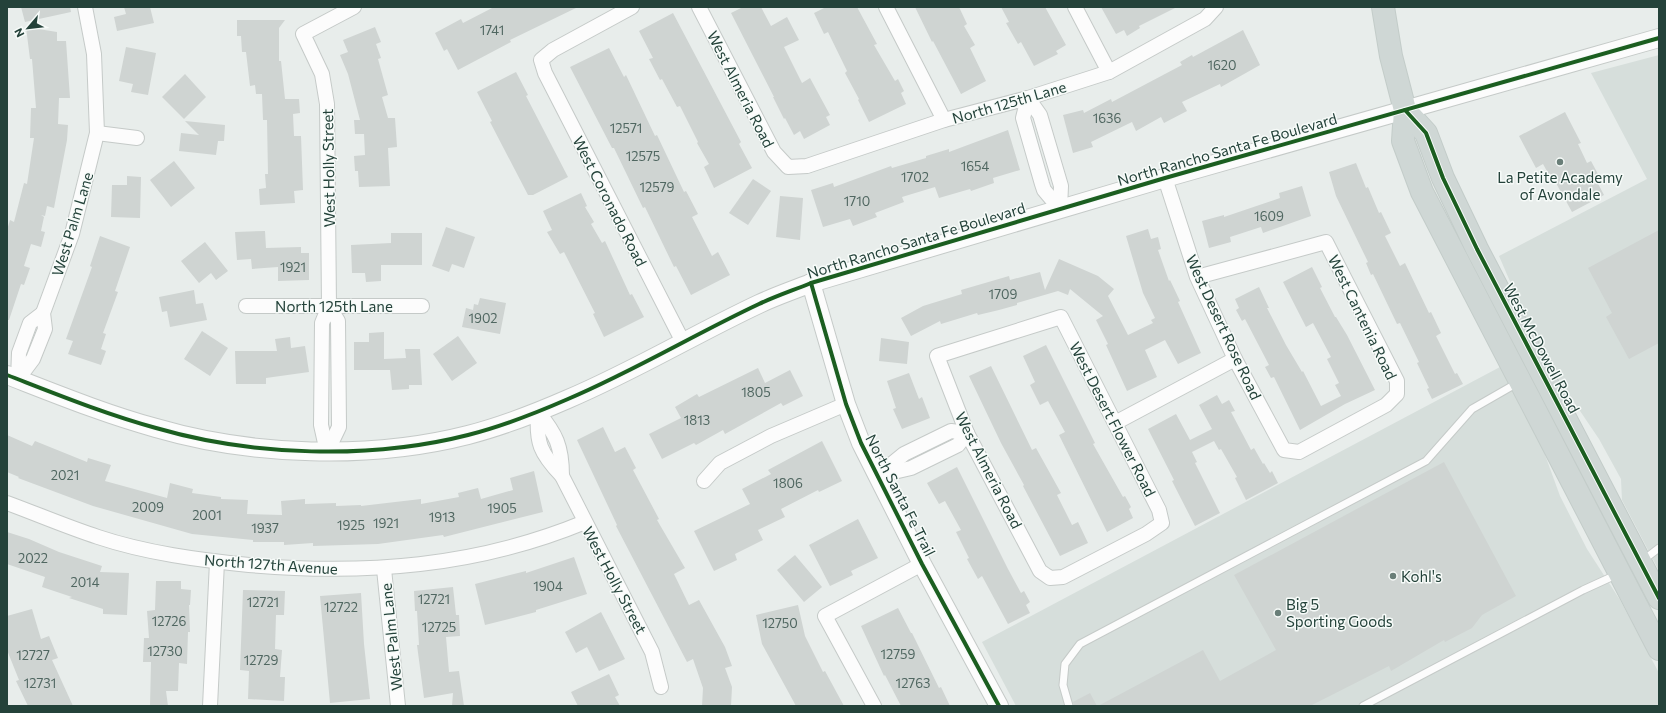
<svg xmlns="http://www.w3.org/2000/svg" width="1666" height="713" font-family="Commissioner,sans-serif">
<style>
.built{fill:#d6dedb}
.building{fill:#cfd4d2}
.lines{fill:none;stroke-linecap:round;stroke-linejoin:round}
.service-casing{stroke:#c5cac8;stroke-width:9}
.minor-casing{stroke:#c5cac8;stroke-width:16}
.tertiary-casing{stroke:#c5cac8;stroke-width:20}
.primary-casing{stroke:#c3ccc9;stroke-width:24}
.service{stroke:#fcfcfc;stroke-width:7}
.minor{stroke:#fcfcfc;stroke-width:14}
.tertiary{stroke:#fcfcfc;stroke-width:18}
.primary{stroke:#cfd7d5;stroke-width:22}
.cycleway-casing{stroke:#f7fbf9;stroke-width:6}
.cycleway{stroke:#1b5e20;stroke-width:4}
.poi-dot{fill:#697e78;stroke:#f7fbf9;stroke-width:1.5}
.labels{text-anchor:middle;dominant-baseline:central;stroke-width:3;stroke-linejoin:round;paint-order:stroke}
.number-label{font-size:13px;fill:#506761}
.street-label{font-size:15px;fill:#24423a;stroke:#f7fbf9}
.poi-label{font-size:15px;fill:#24423a;stroke:#f7fbf9;text-anchor:start}
</style>
<rect width="100%" height="100%" fill="#e8edeb"/>
<!-- built -->
<g class="built">
<path d="M1659,55V571L1622,500L1621,479L1599,439L1555,374L1525,316L1499,256L1647,179L1591,73Z"/>
<path d="M1500,367L1544,452L1560,496L1587,549L1620,600L1659,673V706H1016L982,642Z"/>
</g>
<!-- building -->
<g class="building">
<path d="M21,7H70L71,12L25,22Z"/>
<path d="M124,7H150L154,23L117,31L114,17L126,14Z"/>
<path d="M494,7H578L510,40L511,42L458,70L447,49L444,51L435,33L461,19L463,23Z"/>
<path d="M743,7H761L771,26L787,17L799,40L784,47L802,83L810,78L830,115L826,117L830,125L804,139L800,131L794,135L785,118L784,119L773,97H774L731,13Z"/>
<path d="M826,7H857L877,44L874,45L895,81L898,79L904,91L901,93L906,104L869,122L858,100L859,99L845,73L847,71L828,32L824,34L814,13Z"/>
<path d="M915,7H959L967,24L964,26L975,45L970,48L986,81L961,94L933,41L932,42Z"/>
<path d="M1001,7H1045L1066,45L1056,51L1058,54L1034,66L1021,42L1018,44L1006,23L1009,22Z"/>
<path d="M1101,7H1177L1139,26L1140,28L1127,36L1124,30L1116,34Z"/>
<path d="M673,13L741,142L739,144L752,168L714,188L704,167L709,164L697,143L698,142L680,106L677,107L662,79L660,80L649,59L653,58L639,31Z"/>
<path d="M237,20H285L279,28V61H281L285,99H299L300,113L293,114L294,136H301L303,190L294,191L295,203L260,205L259,189L266,188L265,174H268L267,120H263L262,94H256L255,85L250,86L246,52H242L241,36H237Z"/>
<path d="M26,27L57,32V41H66L70,98H59L58,124L68,125L67,140L54,208L47,206L45,216L41,215L44,217L41,231L45,232L41,247L31,244L24,266L30,268L24,285L21,284L9,320H7V230L10,220L14,222L24,183L27,184L34,138H30L31,108H36L32,59H30Z"/>
<path d="M375,27L381,42L376,44L381,58L378,59L388,95L382,97L388,118H395L397,147L388,148L390,186L359,187L358,171H355L354,156L365,155L364,134H355L354,120H360L348,74L340,55L348,52L343,40Z"/>
<path d="M1243,30L1260,65L1221,87L1220,84L1182,102L1187,111L1164,123L1161,117L1136,131L1132,122L1091,142L1093,147L1073,153L1063,115L1083,110L1084,113L1111,99L1112,102L1182,65L1180,62L1192,55L1193,57Z"/>
<path d="M126,47L156,53L148,95L131,92L133,84L119,81Z"/>
<path d="M609,48L624,77L626,75L655,136L657,135L684,192L686,191L698,214L692,217L712,256L718,252L730,275L691,295L676,266L674,267L645,207L643,208L614,148H612L570,67Z"/>
<path d="M516,72L528,95L526,96L568,177L533,195H528L490,122L492,121L477,92Z"/>
<path d="M185,74L206,97L184,119L162,97Z"/>
<path d="M1565,112L1581,143L1578,144L1587,163L1591,161L1598,174L1594,176L1604,195L1572,212L1556,183L1554,184L1543,164L1536,168L1519,136Z"/>
<path d="M185,121L225,125L224,141H218L216,155L179,151L181,133L199,135Z"/>
<path d="M1008,130L1020,170L993,178L994,183L971,191L970,189L939,198L935,187L902,197L904,202L875,213L877,217L853,226L850,219L823,227L811,190L833,183L834,187L891,166L892,168L926,158V156L949,149V152Z"/>
<path d="M174,161L195,188L171,207L150,180Z"/>
<path d="M1356,163L1366,188L1368,187L1379,213L1381,212L1391,233L1385,236L1400,266L1405,263L1429,313L1431,312L1441,333L1436,336L1455,374L1457,373L1463,384L1432,399L1427,389L1429,388L1417,363L1419,362L1400,323L1397,324L1373,274L1371,275L1366,263L1368,262L1336,196L1329,172Z"/>
<path d="M127,176L141,177L140,218L111,217L112,185H127Z"/>
<path d="M753,179L771,191L748,225L729,213Z"/>
<path d="M1302,186L1311,216L1263,233L1261,227L1230,237L1231,242L1209,248L1202,221L1224,215V217L1280,198L1279,193Z"/>
<path d="M581,193L587,206L585,207L594,222L591,224L602,243L605,241L630,295L632,294L644,317L604,337L593,314L595,313L564,252L560,254L547,232L552,230L543,211Z"/>
<path d="M780,196L803,198L800,240L776,237Z"/>
<path d="M446,227L475,237L464,268L452,264L449,272L432,266Z"/>
<path d="M1148,229L1151,239L1158,237L1161,249L1158,250L1169,281L1170,280L1180,301L1178,302L1201,353L1178,364L1165,340L1145,350L1157,377L1127,391L1106,345L1108,344L1096,320L1103,316L1070,289L1068,295L1058,291L1017,303V305L999,310L978,315L977,313L941,324L940,321L911,336L901,318L923,306L962,294L961,290L1009,276L1010,280L1040,272L1045,290L1059,259L1098,276L1114,289L1108,296L1128,335L1153,323L1151,320L1155,318L1143,293L1126,236Z"/>
<path d="M1659,230V343L1629,359L1606,317L1612,313L1588,268Z"/>
<path d="M265,231L266,248L301,247V253H309V280L278,281V267L252,269L251,259L237,260L235,232Z"/>
<path d="M391,233H422V265H381V281L366,282L365,273H352L351,245L391,243Z"/>
<path d="M100,236L130,247L115,291L118,292L103,333L106,334L101,349L106,351L101,365L68,354L73,341L66,339L92,267L90,266Z"/>
<path d="M205,242L228,271L216,280L211,273L199,283L181,261Z"/>
<path d="M1312,267L1322,287L1320,288L1335,317H1336L1347,335L1375,390L1345,404L1300,430L1274,377L1271,378L1265,367L1269,365L1245,319L1242,321L1236,310L1239,308L1235,299L1259,287L1269,308H1267L1286,345L1302,372L1303,371L1321,406L1341,396L1335,385L1339,383L1327,359L1331,357L1313,323L1306,327L1283,282Z"/>
<path d="M194,290L196,304L203,303L207,320L170,327L167,311L162,312L159,297Z"/>
<path d="M480,298L506,303L500,334L462,327L466,308L473,310L474,304L478,305Z"/>
<path d="M202,331L228,348L210,376L184,359Z"/>
<path d="M384,332V359L406,358L405,349H420L422,385H409V389L392,390L390,370H354V342H369V333Z"/>
<path d="M458,336L477,363L452,381L433,354Z"/>
<path d="M290,337L291,348L305,346L309,372L266,378V384H236L235,351H277L275,339Z"/>
<path d="M881,338L909,342L907,364L879,361Z"/>
<path d="M1046,345L1095,443L1093,444L1123,497L1125,496L1131,507L1129,509L1133,518L1107,532L1059,435L1065,432L1048,401L1040,405L1030,385L1035,382L1023,356Z"/>
<path d="M991,366L1032,450L1036,448L1061,493L1057,495L1072,525L1078,522L1088,543L1060,556L1023,486L1024,485L1001,443L969,376Z"/>
<path d="M758,368L765,383L790,370L803,396L783,406L781,403L725,434L723,430L696,445L694,443L662,459L649,434L681,418L675,407L697,394L699,397Z"/>
<path d="M909,373L919,399L922,397L930,418L902,429L893,409L896,408L887,381Z"/>
<path d="M1217,395L1222,404L1229,400L1235,411L1231,412L1251,450L1254,448L1263,464L1264,463L1270,473L1272,471L1278,483L1246,500L1235,478L1237,477L1221,449L1219,450L1214,441L1192,452L1197,462L1195,463L1220,513L1195,526L1172,481L1174,480L1148,429L1176,414L1190,440L1212,429L1199,405Z"/>
<path d="M603,427L615,452L625,447L636,468L633,470L659,519L657,520L685,568L674,574L689,605L699,600L725,647L732,666L725,668L732,687L731,706H702L703,688L693,659L687,662L616,526L617,525L577,440Z"/>
<path d="M7,435L32,446L35,441L87,462L88,458L111,465L105,481L167,498L170,483L193,489L192,493L221,497V499L248,500L247,514L282,515L281,501L305,499V504L336,503V506L361,505V506L421,499V504L459,497L458,493L478,488L481,499L513,490L510,478L534,471L543,512L444,537L443,535L378,544L313,546V543L284,545V542H253V540L192,534L93,506L18,478L19,477L7,472Z"/>
<path d="M822,441L842,481L819,492L818,490L781,509L785,517L758,530L763,540L735,554L737,560L714,571L694,531L750,504L742,489L771,474L768,470Z"/>
<path d="M1444,462L1516,596L1482,615L1472,628L1445,642L1444,640L1391,671L1389,666L1310,706H1098L1203,650L1220,681L1276,650L1234,575Z"/>
<path d="M957,467L1008,569L1021,593L1024,591L1030,602L1026,605L1030,613L1008,624L982,576L978,579L967,559L969,558L956,532L961,530L945,501L939,504L927,483Z"/>
<path d="M858,519L878,558L851,571L853,575L830,586L809,545Z"/>
<path d="M7,532L29,539L59,552L102,566L100,572L129,573L127,615L103,614V609L69,598L72,597L42,587L45,577L7,564Z"/>
<path d="M795,555L822,587L804,602L777,570Z"/>
<path d="M574,557L587,594L536,610V612L485,625L475,584L526,571V573Z"/>
<path d="M156,581H181V589L191,590L190,605H189L190,632H188L187,664L179,663L178,691H166L168,706H150L151,662H143L144,638H149L147,611L155,610Z"/>
<path d="M453,587L456,615H459L460,636L446,637L449,672L459,671L464,706H452L453,693L424,698L417,645H419L417,611H415L414,591Z"/>
<path d="M243,590L285,591L284,615H276L275,649L282,650L280,677H285L284,701L248,699L249,671L240,670Z"/>
<path d="M361,593L364,644L370,699L330,703L320,596Z"/>
<path d="M798,605L805,636L823,672L825,671L844,706H796L762,644L756,615Z"/>
<path d="M898,608L911,633H912L939,688L941,687L950,706H901L885,675L884,676L861,626Z"/>
<path d="M32,609L41,639L49,636L58,658L52,660L73,706H28L16,681L19,680L7,650V616Z"/>
<path d="M601,612L625,659L599,671L587,647L576,653L565,632Z"/>
<path d="M609,674L619,695L615,697L620,706H578L571,692Z"/>
<path d="M1090,693L1097,706H1074L1073,702Z"/>
</g>
<g class="lines">
<!-- service casing -->
<g class="service-casing">
<g id="service">
<path d="M1642,561L1659,548"/>
<path d="M1069,706L1063,685L1065,664L1080,644L1426,461L1472,409L1519,382"/>
<path d="M1363,706L1583,590L1618,574"/>
</g>
</g>
<!-- minor casing -->
<g class="minor-casing">
<g id="minor">
<path d="M632,7L553,50L541,60L545,73L683,342"/>
<path d="M699,7L774,152L788,167L807,166L944,120L1028,98L1109,72L1205,19L1216,7"/>
<path d="M886,7L944,120"/>
<path d="M1075,7L1109,72"/>
<path d="M1028,98L1023,118L1042,184L1044,190L1060,209"/>
<path d="M1028,98L1040,115L1061,186L1060,209"/>
<path d="M97,133L137,138"/>
<path d="M1165,178L1197,277L1235,359L1284,450L1299,452L1386,405L1397,394V381L1326,242L1197,277"/>
<path d="M246,306H422"/>
<path d="M1061,317L1159,510L1162,523L1146,534L1063,577L1050,578L1040,571L967,433L937,356Z"/>
<path d="M18,379L33,359L45,329L43,313L72,234L97,133L94,54L85,7"/>
<path d="M18,379L19,353L30,323L43,313"/>
<path d="M538,412C536,443 540,453 562,476L652,652L661,687"/>
<path d="M538,412C556,434 562,446 562,476"/>
<path d="M1115,423L1235,359"/>
<path d="M327,452L321,425L322,323L329,306L327,104L322,74L303,34L354,7"/>
<path d="M327,452L339,427L338,321L329,306"/>
<path d="M881,475L911,468L958,445L967,433"/>
<path d="M877,476L904,454L951,431L967,433"/>
<path d="M704,481L720,463L771,436L846,404"/>
<path d="M7,503C37,514 67,527 98,537C146,553 199,560 249,565C365,575 476,567 585,522"/>
<path d="M384,569L398,706"/>
<path d="M210,706L217,562"/>
<path d="M874,706L825,616L922,564"/>
</g>
</g>
<!-- tertiary casing -->
<g class="tertiary-casing">
<g id="tertiary">
<path d="M811,283L846,404L861,443L922,564L999,706"/>
<path d="M7,375C56,394 105,414 156,428C252,456 370,460 468,435C503,426 536,413 568,399C634,371 695,334 759,304C776,296 794,290 811,283L1165,178L1659,38"/>
</g>
</g>
<!-- primary casing -->
<g class="primary-casing">
<g id="primary">
<path d="M1383,7L1391,56L1405,110L1403,141L1422,192L1659,649"/>
<path d="M1405,110L1426,133L1443,178L1477,249L1659,598"/>
</g>
</g>
<!-- service -->
<use href="#service" class="service"/>
<!-- minor -->
<use href="#minor" class="minor"/>
<!-- tertiary -->
<use href="#tertiary" class="tertiary"/>
<!-- primary -->
<use href="#primary" class="primary"/>
<!-- cycleway casing -->
<g class="cycleway-casing">
<g id="cycleway">
<path d="M1405,110L1426,133L1443,178L1477,249L1659,598"/>
<path d="M811,283L846,404L861,443L922,564L999,706"/>
<path d="M7,375C56,394 105,414 156,428C252,456 370,460 468,435C503,426 536,413 568,399C634,371 695,334 759,304C776,296 794,290 811,283L1165,178L1659,38"/>
</g>
</g>
<!-- cycleway -->
<use href="#cycleway" class="cycleway"/>
</g>
<!-- markers -->
<g class="poi-dot">
<circle cx="1560" cy="162" r="4"/>
<circle cx="1393" cy="576" r="4"/>
<circle cx="1278" cy="613" r="4"/>
</g>
<g class="labels">
<!-- number labels -->
<g class="number-label">
<text x="492" y="30">1741</text>
<text x="1222" y="65">1620</text>
<text x="1107" y="118">1636</text>
<text x="626" y="128">12571</text>
<text x="643" y="156">12575</text>
<text x="975" y="166">1654</text>
<text x="915" y="177">1702</text>
<text x="657" y="187">12579</text>
<text x="857" y="201">1710</text>
<text x="1269" y="216">1609</text>
<text x="293" y="267">1921</text>
<text x="1003" y="294">1709</text>
<text x="483" y="318">1902</text>
<text x="756" y="392">1805</text>
<text x="697" y="420">1813</text>
<text x="65" y="475">2021</text>
<text x="788" y="483">1806</text>
<text x="148" y="507">2009</text>
<text x="502" y="508">1905</text>
<text x="207" y="515">2001</text>
<text x="442" y="517">1913</text>
<text x="386" y="523">1921</text>
<text x="351" y="525">1925</text>
<text x="265" y="528">1937</text>
<text x="33" y="558">2022</text>
<text x="85" y="582">2014</text>
<text x="548" y="586">1904</text>
<text x="434" y="599">12721</text>
<text x="263" y="602">12721</text>
<text x="341" y="607">12722</text>
<text x="169" y="621">12726</text>
<text x="780" y="623">12750</text>
<text x="439" y="627">12725</text>
<text x="165" y="651">12730</text>
<text x="898" y="654">12759</text>
<text x="33" y="655">12727</text>
<text x="261" y="660">12729</text>
<text x="40" y="683">12731</text>
<text x="913" y="683">12763</text>
</g>
<!-- street labels -->
<g class="street-label">
<text transform="translate(741 89) rotate(63)">West Almeria Road</text>
<text transform="translate(1009 102) rotate(-16)">North 125th Lane</text>
<text transform="translate(1227 149) rotate(-16)">North Rancho Santa Fe Boulevard</text>
<text transform="translate(328 168) rotate(-91)">West Holly Street</text>
<text transform="translate(610 201) rotate(63)">West Coronado Road</text>
<text transform="translate(72 224) rotate(-73)">West Palm Lane</text>
<text transform="translate(916 240) rotate(-17)">North Rancho Santa Fe Boulevard</text>
<text x="334" y="306">North 125th Lane</text>
<text transform="translate(1363 317) rotate(64)">West Cantenia Road</text>
<text transform="translate(1224 327) rotate(65)">West Desert Rose Road</text>
<text transform="translate(1542 348) rotate(62)">West McDowell Road</text>
<text transform="translate(1113 419) rotate(63)">West Desert Flower Road</text>
<text transform="translate(989 470) rotate(63)">West Almeria Road</text>
<text transform="translate(901 495) rotate(63)">North Santa Fe Trail</text>
<text transform="translate(271 564) rotate(4)">North 127th Avenue</text>
<text transform="translate(615 580) rotate(62)">West Holly Street</text>
<text transform="translate(391 637) rotate(-96)">West Palm Lane</text>
</g>
<!-- poi labels -->
<g class="poi-label">
<text x="1560" y="177" text-anchor="middle">La Petite Academy<tspan x="1560" dy="17">of Avondale</tspan></text>
<text x="1401" y="576">Kohl's</text>
<text x="1286" y="604">Big 5<tspan x="1286" dy="17">Sporting Goods</tspan></text>
</g>
</g>
<!-- border -->
<rect width="1666" height="713" fill="none" stroke="#24423a" stroke-width="16"/>
<!-- north arrow -->
<g transform="translate(28 28) rotate(242)" stroke="#f7fbf9" stroke-width="3" paint-order="stroke">
<path d="M0-3L7 15L0 10L-7 15Z" fill="#24423a"/>
<text y="-6" font-size="11" font-weight="bold" text-anchor="middle" fill="#24423a">N</text>
</g>
</svg>
